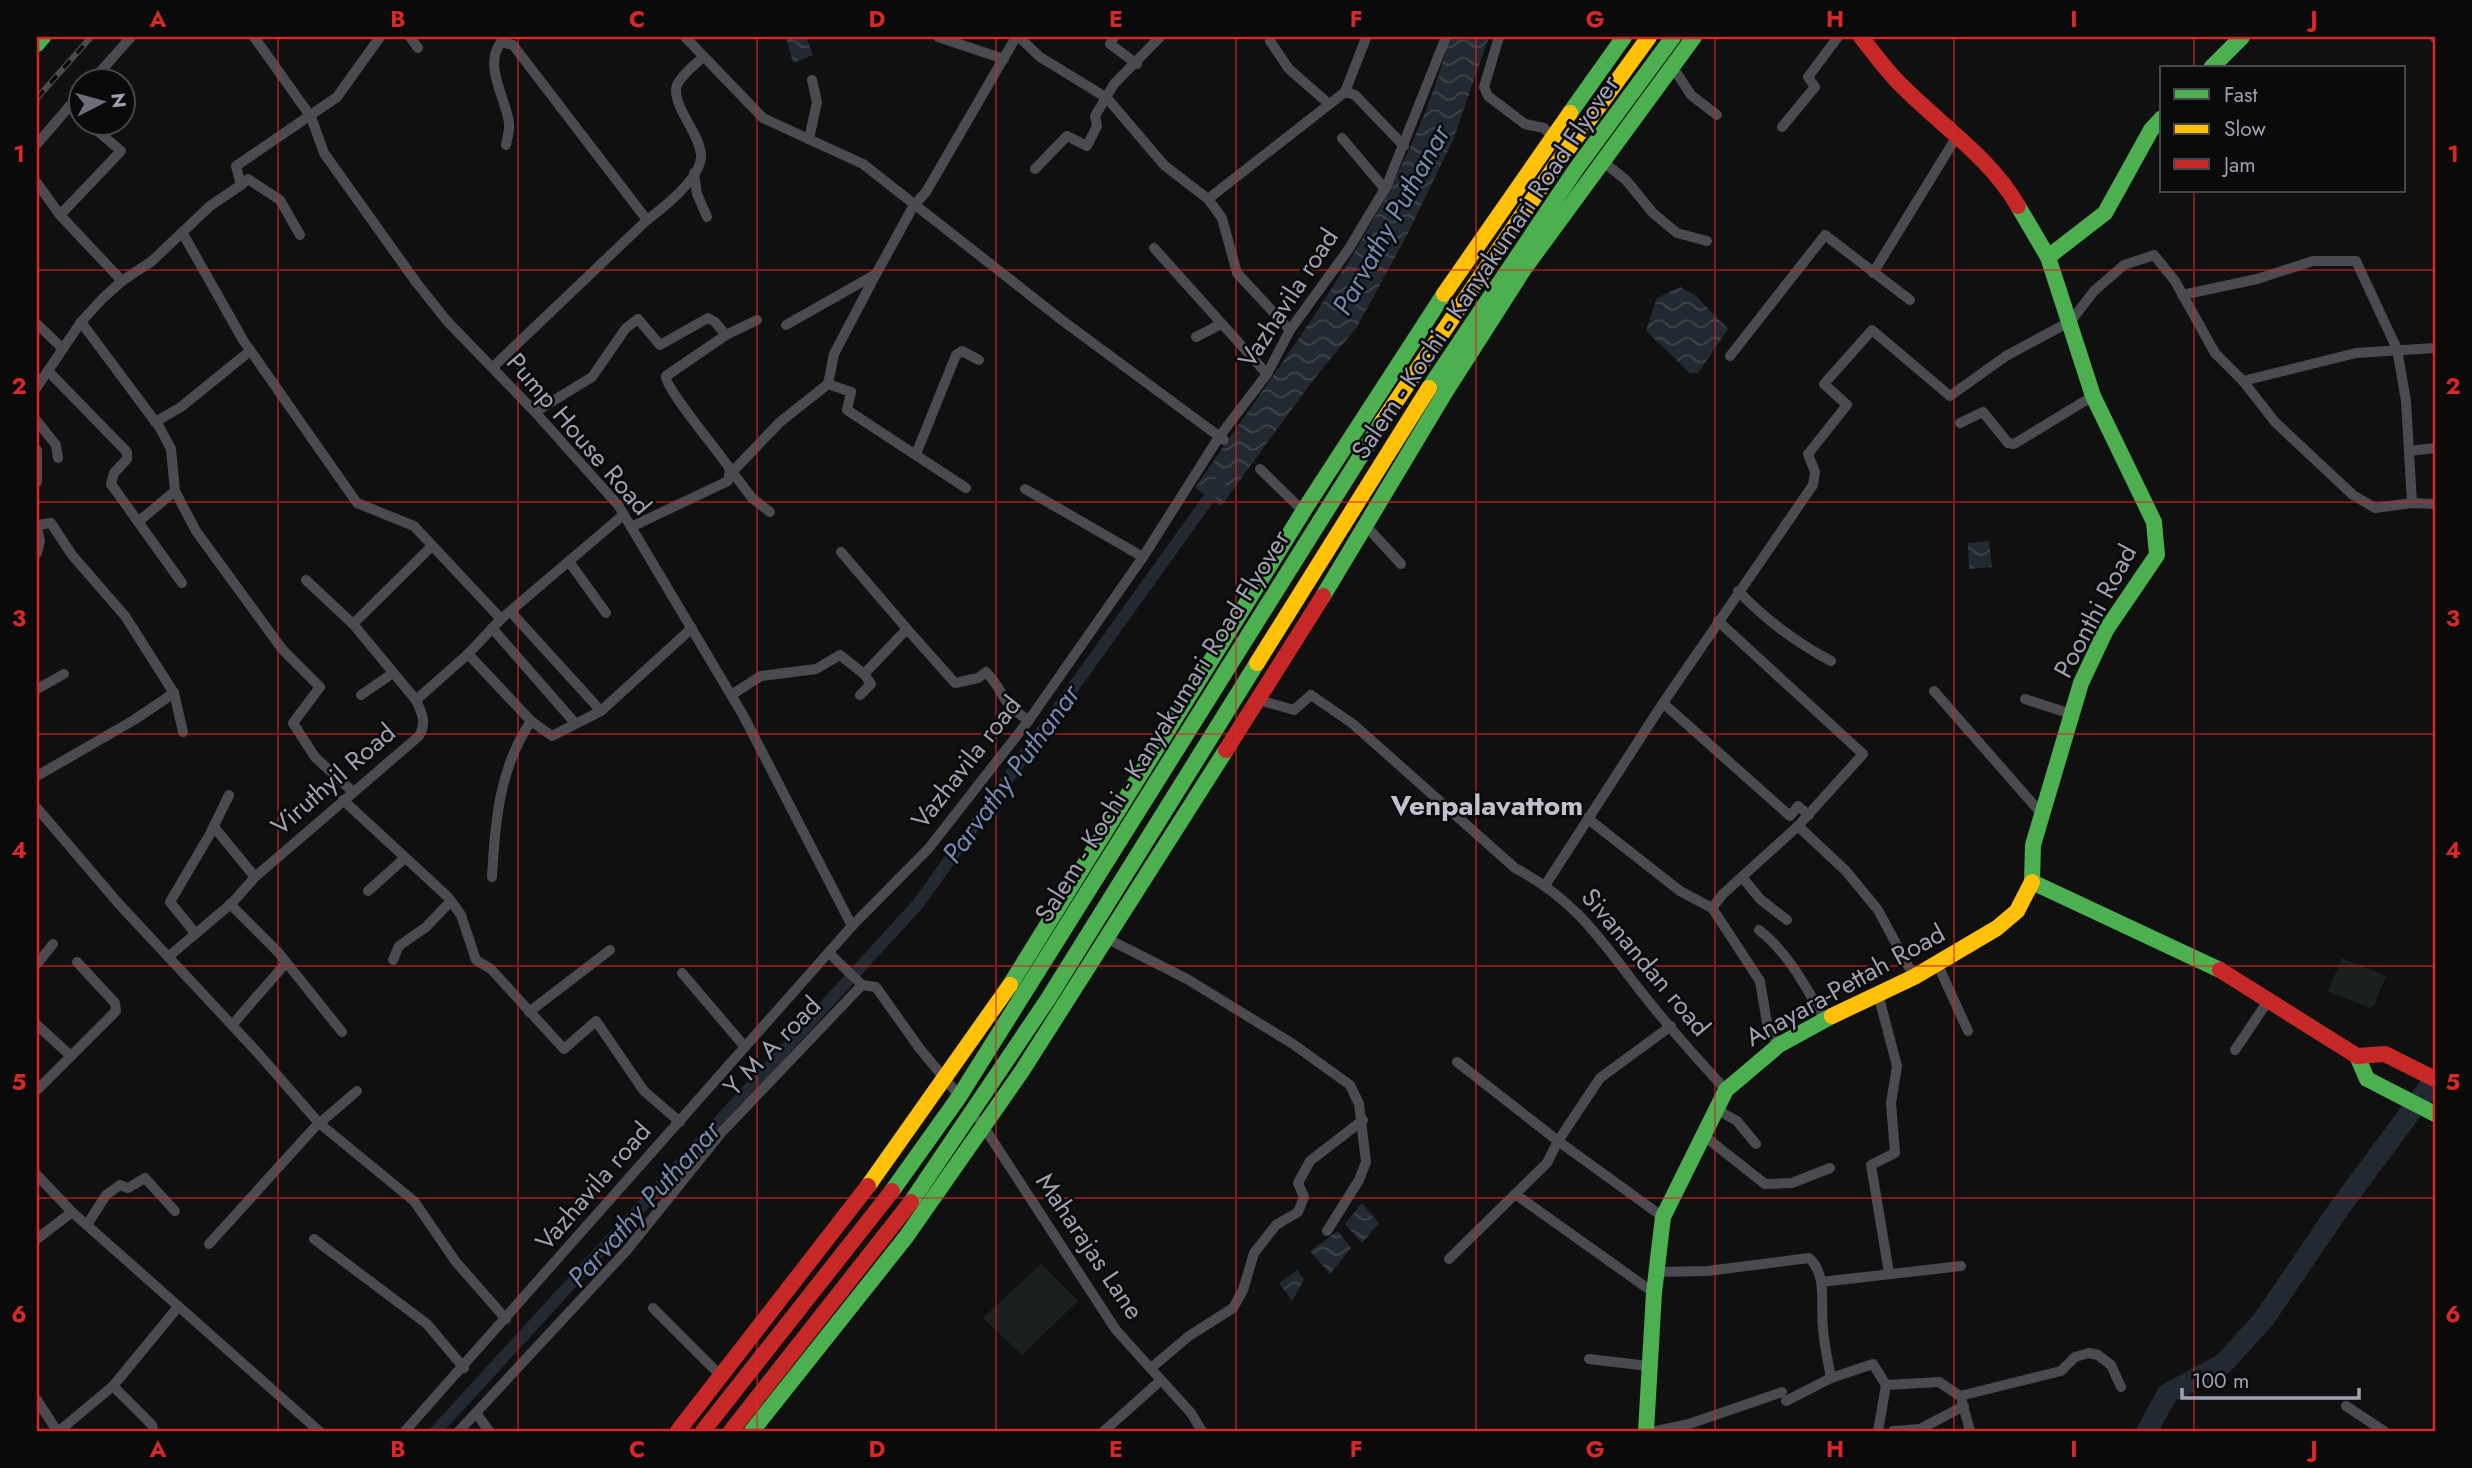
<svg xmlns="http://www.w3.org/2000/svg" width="2472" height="1468" font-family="Jost,sans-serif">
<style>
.park{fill:#1a201b}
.water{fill:url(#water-waves)}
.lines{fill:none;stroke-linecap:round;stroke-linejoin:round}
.canal{stroke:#232932;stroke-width:12}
.river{stroke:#232932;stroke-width:21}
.street{stroke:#4a4a50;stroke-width:10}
.fast{stroke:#4caf50;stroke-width:16}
.slow{stroke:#ffc107;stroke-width:16}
.jam{stroke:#c62828;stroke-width:16}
.rail-casing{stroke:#4a4b50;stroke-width:6}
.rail{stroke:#0a0a0b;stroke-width:3.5;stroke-dasharray:10;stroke-linecap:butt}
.grid{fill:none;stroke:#d62828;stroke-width:2;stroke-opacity:0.55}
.labels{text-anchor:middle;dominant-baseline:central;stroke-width:5;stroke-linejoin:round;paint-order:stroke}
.street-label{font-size:26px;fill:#9fa1b3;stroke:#0a0a0b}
.water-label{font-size:28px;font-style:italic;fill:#7289b2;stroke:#0a0a0b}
.neighbourhood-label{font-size:28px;font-weight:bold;fill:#c0c1cf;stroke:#0a0a0b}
.neatline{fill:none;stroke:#d62828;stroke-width:2.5}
.grid-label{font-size:23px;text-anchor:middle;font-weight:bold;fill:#d62828}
</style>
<defs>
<pattern id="water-waves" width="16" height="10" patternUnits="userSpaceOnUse" patternTransform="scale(1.75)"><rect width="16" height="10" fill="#232932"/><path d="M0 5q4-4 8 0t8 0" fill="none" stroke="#40454d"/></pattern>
</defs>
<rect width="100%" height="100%" fill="#101010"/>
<!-- park -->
<g class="park">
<path d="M2342,958L2386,976L2374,1005L2370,1008L2328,991Z"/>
<path d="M1041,1264L1078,1301L1022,1355L983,1318Z"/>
</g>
<!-- water -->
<g class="water">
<path d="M786,37H806L813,55L793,63Z"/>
<path d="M1450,37H1489L1453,140L1407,235L1357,327L1314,379L1221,506L1195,488C1292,345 1405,206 1450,37Z"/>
<path d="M1680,287L1695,295L1728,329L1698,373H1690L1646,331L1657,298Z"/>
<path d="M1989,541L1992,567L1969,569L1968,543Z"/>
<path d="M1362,1203L1379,1223L1362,1243L1345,1224Z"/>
<path d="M1338,1231L1351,1248L1330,1274L1310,1251Z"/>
<path d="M1297,1270L1304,1280L1292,1301L1279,1283Z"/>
</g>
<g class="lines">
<!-- canal -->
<path class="canal" d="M436,1431L918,904L1219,484"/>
<!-- river -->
<path class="river" d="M2147,1431L2167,1394L2223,1364L2264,1319L2338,1210L2435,1079"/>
<!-- street -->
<g class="street">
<path d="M254,37L311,117L324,153L416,282L447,321L535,412L618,505L743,715L852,926"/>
<path d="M410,37L418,48"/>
<path d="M685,37L763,118L863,164L1063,321L1224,440"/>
<path d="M938,37L1004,59"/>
<path d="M1019,37L1040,57L1107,98L1164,165L1208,199L1222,218L1237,273L1290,330"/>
<path d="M1114,37L1110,44L1137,64"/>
<path d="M1499,37L1484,87L1488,96L1525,124L1544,128L1552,136"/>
<path d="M2435,37V38"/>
<path d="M1270,41L1289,69L1329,104"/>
<path d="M1672,66L1691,95L1717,115"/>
<path d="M93,80L131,37"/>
<path d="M1345,92L1366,38"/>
<path d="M69,107L80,117"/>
<path d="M1782,127L1815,87L1808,77L1838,37"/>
<path d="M1342,138L1385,189"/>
<path d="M809,139L817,102L812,80"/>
<path d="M37,144L80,94"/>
<path d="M506,145C507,138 510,130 509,123C506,98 483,66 501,42L513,45L647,220"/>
<path d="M1602,161L1626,180L1653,213L1677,233L1707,241"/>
<path d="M1035,169L1067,136L1087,146L1097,126L1095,116L1114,84L1160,37"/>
<path d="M694,173L697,194L707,217"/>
<path d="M37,183L60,215L122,281"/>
<path d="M241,185L248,179L280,200L300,235"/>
<path d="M1208,199L1345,92L1355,95L1404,146"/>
<path d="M60,215L121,151L87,122"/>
<path d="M182,232L243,340L357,503L414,526L501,619"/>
<path d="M1154,248L1267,374"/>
<path d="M1873,273L1957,136"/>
<path d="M2182,295L2257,279L2313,261H2356L2397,349L2406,401L2412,503"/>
<path d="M81,322L160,428L171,449L175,491L196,531L282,649L320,687L293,723L315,757L352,791"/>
<path d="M37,324L63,349"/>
<path d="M786,325L876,274L914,205L926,192L1016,37"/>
<path d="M1196,337L1221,324"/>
<path d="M1730,356L1825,235L1910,300"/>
<path d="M493,367L647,220C663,208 702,178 701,155C700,140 688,124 682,111C678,103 674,93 677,85C682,74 695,65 703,57"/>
<path d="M48,371L127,452V459L114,473L111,484L182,583"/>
<path d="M2243,381L2356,353L2435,348"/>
<path d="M828,384L834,354L876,274"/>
<path d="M37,387L81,322L102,299L122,281L152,261L210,206L241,185L236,166L337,97L380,37"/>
<path d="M535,412L592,377L626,328L638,319L660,345L708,318L715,322L726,335"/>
<path d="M37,421L56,445L58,458"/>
<path d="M155,422L181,407L250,351"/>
<path d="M1960,423L1983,412L2008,443L2014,444L2093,396"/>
<path d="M37,450V482"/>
<path d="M2409,451L2435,448"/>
<path d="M916,454L956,355L962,351L979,360"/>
<path d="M1260,469L1303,511"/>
<path d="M1025,489L1143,557"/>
<path d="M770,512L752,498L730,469L736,468L780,422L828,384L851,392L847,410L966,488"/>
<path d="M138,522L175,491"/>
<path d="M37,525L51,523L72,555L125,616L174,693L183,732"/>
<path d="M1366,526L1401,564"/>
<path d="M37,527L40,541L37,553"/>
<path d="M631,527L728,481L730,469C720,453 664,387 666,376L726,335L757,320"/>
<path d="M841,552L907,629"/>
<path d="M570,563L606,613"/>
<path d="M306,580L353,624L416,700"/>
<path d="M1738,591C1766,620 1795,642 1831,661"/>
<path d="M511,612L601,711"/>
<path d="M1718,621L1863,754L1798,826L1846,871L1878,910L1914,977"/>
<path d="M353,624L431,547"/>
<path d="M492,628L575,723"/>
<path d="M468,654L531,721C499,769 495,822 492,877"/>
<path d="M37,689L64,674"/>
<path d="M1934,691L2040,812"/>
<path d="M361,695L393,673"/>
<path d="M731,695L761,676L816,669L840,655L864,674"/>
<path d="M860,695L871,684L864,674L907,629L955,683L978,678L986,672C1007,694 999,703 1029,720"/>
<path d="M2025,699L2071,714"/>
<path d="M1259,700L1294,710L1311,695L1353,724L1515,868C1582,903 1606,949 1651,1004C1675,1034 1701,1063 1726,1090"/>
<path d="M1663,703L1790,816L1798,806L1809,815"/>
<path d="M531,721L552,736L601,711L692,628"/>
<path d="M37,776L134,720L174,693"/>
<path d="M343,800L448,897L461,915L476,960L491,969L564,1049L596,1021L644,1091L680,1122"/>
<path d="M37,808L119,904L257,1052L319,1123L414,1201L456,1262L506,1319"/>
<path d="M1587,818L1680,891L1712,908"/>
<path d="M214,827L255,877"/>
<path d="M1742,877L1760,899L1787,920"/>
<path d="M1546,884L1663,703L1813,485L1815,472L1808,454L1847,405L1824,384L1872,330L1950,396L2006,356L2071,321L2094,291L2124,265L2154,255L2175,281L2215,353L2243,381L2275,422L2353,495L2375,508L2412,503L2435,504"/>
<path d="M368,891L405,858"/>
<path d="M230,904L278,952L342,1032"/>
<path d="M1759,930C1788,952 1807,989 1825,1020"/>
<path d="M195,933L170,902L210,834L229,795"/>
<path d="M1108,939L1187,979L1293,1044L1350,1085L1359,1104L1366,1162L1359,1180L1327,1231"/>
<path d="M829,953L862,985"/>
<path d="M168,957L232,903L255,877L419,736C427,723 422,713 416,700L468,654L501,619L622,516"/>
<path d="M393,960L399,946L426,927L451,901"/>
<path d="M1937,963L1968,1031"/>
<path d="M37,964L53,944"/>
<path d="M682,973L745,1047"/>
<path d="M1878,994L1897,1066L1891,1103L1895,1153L1871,1165L1889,1273"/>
<path d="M529,1012L610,950"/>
<path d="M37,1025L71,1056"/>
<path d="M232,1025L286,963"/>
<path d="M1779,1045L1768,1029L1760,981L1712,908L1723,894L1798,826"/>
<path d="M2235,1050L2268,1001"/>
<path d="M1457,1062L1558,1141L1663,1217"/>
<path d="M37,1090L116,1011L115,1003L77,962"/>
<path d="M1716,1109L1737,1121L1756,1144"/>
<path d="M980,1121L1116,1330L1191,1413L1202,1431"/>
<path d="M1703,1135L1765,1184L1792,1183L1830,1168"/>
<path d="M37,1175L72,1212L319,1431"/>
<path d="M1515,1194L1654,1293"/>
<path d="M87,1225L106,1195L120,1185L128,1188L145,1178L175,1211"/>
<path d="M37,1239L72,1212"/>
<path d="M314,1239L427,1324L464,1368"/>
<path d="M209,1244L314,1128L357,1091"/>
<path d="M1449,1259L1547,1163L1558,1141L1600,1078L1671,1026"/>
<path d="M1656,1272L1707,1271L1809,1258C1828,1275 1820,1305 1823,1328C1824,1345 1828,1361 1831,1378L1873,1364L1886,1385L1939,1382L1960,1396L2061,1371L2075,1357L2089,1353L2098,1355L2111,1365L2121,1387"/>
<path d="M1821,1282L1961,1266"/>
<path d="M653,1308L722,1377"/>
<path d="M1589,1359L1648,1366"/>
<path d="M1151,1368L1189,1336L1233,1308L1243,1290L1254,1253L1276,1225L1298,1212L1304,1197L1298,1183L1310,1161L1363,1120"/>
<path d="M113,1386L178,1307"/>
<path d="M37,1400L57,1431"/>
<path d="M1786,1401L1831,1378"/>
<path d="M1962,1402L1970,1431"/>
<path d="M2346,1406L2384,1431"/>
<path d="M476,1413L489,1431"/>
<path d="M59,1431L113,1386L152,1425L153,1431"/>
<path d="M405,1431L852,926L929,848L1029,720L1143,557L1219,437L1267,374L1290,330L1348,250L1387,185L1446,37"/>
<path d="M459,1431L627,1250L721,1133L862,985L876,987L920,1049L961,1098"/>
<path d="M1104,1431L1160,1381"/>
<path d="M1656,1431L1689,1424L1782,1392"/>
<path d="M1878,1431L1886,1385"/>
<path d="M1893,1431L1920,1429L1964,1406"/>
</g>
<!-- fast -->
<g class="fast">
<path d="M37,44L43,37"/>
<path d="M2211,68L2242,37"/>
<path d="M1570,113L1624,37"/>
<path d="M2018,206L2048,257L2093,396L2154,522L2157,555L2106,630L2081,683L2033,845L2032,882L2220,970"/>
<path d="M2048,257L2105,213L2151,130L2162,118"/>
<path d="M1429,388L1576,169L1673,37"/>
<path d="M1323,596L1446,391L1524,269L1694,37"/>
<path d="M1010,985L1306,507L1444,294"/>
<path d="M2357,1056L2367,1079L2435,1114"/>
<path d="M892,1191L959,1097L1382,422"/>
<path d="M911,1202L1048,999L1257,663"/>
<path d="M752,1431L906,1237L1022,1071L1226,750"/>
<path d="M1646,1431L1654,1293L1663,1217L1726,1090L1779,1045L1832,1016"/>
</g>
<!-- slow -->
<g class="slow">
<path d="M1444,294L1570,113"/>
<path d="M1382,422L1556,165L1649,37"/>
<path d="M1257,663L1429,388"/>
<path d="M1832,1016L1914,977L1997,928L2017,911L2032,882"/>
<path d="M868,1186L1010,985"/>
</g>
<!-- jam -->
<g class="jam">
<path d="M1861,37C1873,52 1885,69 1899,83C1938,123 1990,157 2018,206"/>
<path d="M1226,750L1323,596"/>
<path d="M2220,970L2357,1056L2385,1054L2435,1079"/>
<path d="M678,1431L868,1186"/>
<path d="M703,1431L892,1191"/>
<path d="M731,1431L911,1202"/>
</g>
<!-- rail casing -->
<g class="rail-casing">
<path id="rail" d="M37,98L91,37"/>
</g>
<!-- rail -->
<use href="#rail" class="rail"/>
</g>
<!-- grid -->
<path class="grid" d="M278,37V1431M518,37V1431M757,37V1431M996,37V1431M1236,37V1431M1476,37V1431M1715,37V1431M1954,37V1431M2194,37V68M2194,191V1431M37,270H2435M37,502H2435M37,734H2435M37,966H2435M37,1198H2435"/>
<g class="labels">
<!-- street labels -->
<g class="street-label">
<text transform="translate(1485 267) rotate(-56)">Salem - Kochi - Kanyakumari Road Flyover</text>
<text transform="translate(1288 298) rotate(-57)">Vazhavila road</text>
<text transform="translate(579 434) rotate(49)">Pump House Road</text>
<text transform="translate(2095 611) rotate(-62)">Poonthi Road</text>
<text transform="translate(1162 726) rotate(-58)">Salem - Kochi - Kanyakumari Road Flyover</text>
<text transform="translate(966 762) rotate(-52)">Vazhavila road</text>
<text transform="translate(333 779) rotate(-41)">Viruthyil Road</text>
<text transform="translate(1646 962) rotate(50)">Sivanandan road</text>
<text transform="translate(1845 985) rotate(-29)">Anayara-Pettah Road</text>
<text transform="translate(772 1046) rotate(-46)">Y M A road</text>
<text transform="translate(593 1186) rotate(-49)">Vazhavila road</text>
<text transform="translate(1090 1246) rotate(56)">Maharajas Lane</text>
</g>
<!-- water labels -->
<g class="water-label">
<text transform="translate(1391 220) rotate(-61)">Parvathy Puthanar</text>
<text transform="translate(1011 774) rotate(-54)">Parvathy Puthanar</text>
<text transform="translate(644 1204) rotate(-48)">Parvathy Puthanar</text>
</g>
<!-- neighbourhood labels -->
<g class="neighbourhood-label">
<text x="1487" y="805">Venpalavattom</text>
</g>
</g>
<!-- border -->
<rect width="2472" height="1468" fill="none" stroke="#0a0a0b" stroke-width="77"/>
<!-- legend -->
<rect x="2160" y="66" width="245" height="126" fill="#0a0a0b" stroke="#46464e" stroke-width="2"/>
<rect x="2174" y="89" width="35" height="10" fill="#4caf50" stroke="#46464e" stroke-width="2"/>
<text x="2224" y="102" font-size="21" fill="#9fa1b3">Fast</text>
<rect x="2174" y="124" width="35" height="10" fill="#ffc107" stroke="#46464e" stroke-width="2"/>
<text x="2224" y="136" font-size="21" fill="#9fa1b3">Slow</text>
<rect x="2174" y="159" width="35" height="10" fill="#c62828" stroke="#46464e" stroke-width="2"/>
<text x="2224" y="172" font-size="21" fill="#9fa1b3">Jam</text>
<!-- north arrow -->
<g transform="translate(102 102) rotate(84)"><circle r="33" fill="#0a0a0b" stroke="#46464e" stroke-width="2"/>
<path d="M0-5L12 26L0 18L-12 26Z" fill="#6d6e7a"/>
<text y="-10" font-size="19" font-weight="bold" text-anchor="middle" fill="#9fa1b3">N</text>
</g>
<!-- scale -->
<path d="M2182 1388v10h177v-10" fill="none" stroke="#9fa1b3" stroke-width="3.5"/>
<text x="2192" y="1388" font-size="21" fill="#9fa1b3" stroke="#0a0a0b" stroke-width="5" paint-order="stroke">100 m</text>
<rect x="38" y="38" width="2396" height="1392" class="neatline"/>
<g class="grid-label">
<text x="158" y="27">A</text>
<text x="398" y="27">B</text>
<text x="637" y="27">C</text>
<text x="877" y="27">D</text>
<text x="1116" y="27">E</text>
<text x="1356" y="27">F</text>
<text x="1595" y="27">G</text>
<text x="1835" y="27">H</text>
<text x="2074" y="27">I</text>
<text x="2314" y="27">J</text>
<text x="19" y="162">1</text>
<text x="2453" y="162">1</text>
<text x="19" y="394">2</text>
<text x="2453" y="394">2</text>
<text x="19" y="626">3</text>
<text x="2453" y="626">3</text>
<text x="19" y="858">4</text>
<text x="2453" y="858">4</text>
<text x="19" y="1090">5</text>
<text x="2453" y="1090">5</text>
<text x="19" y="1322">6</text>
<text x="2453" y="1322">6</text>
<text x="158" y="1457">A</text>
<text x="398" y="1457">B</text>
<text x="637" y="1457">C</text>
<text x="877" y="1457">D</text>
<text x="1116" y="1457">E</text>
<text x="1356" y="1457">F</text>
<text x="1595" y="1457">G</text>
<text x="1835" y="1457">H</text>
<text x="2074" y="1457">I</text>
<text x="2314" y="1457">J</text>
</g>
</svg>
